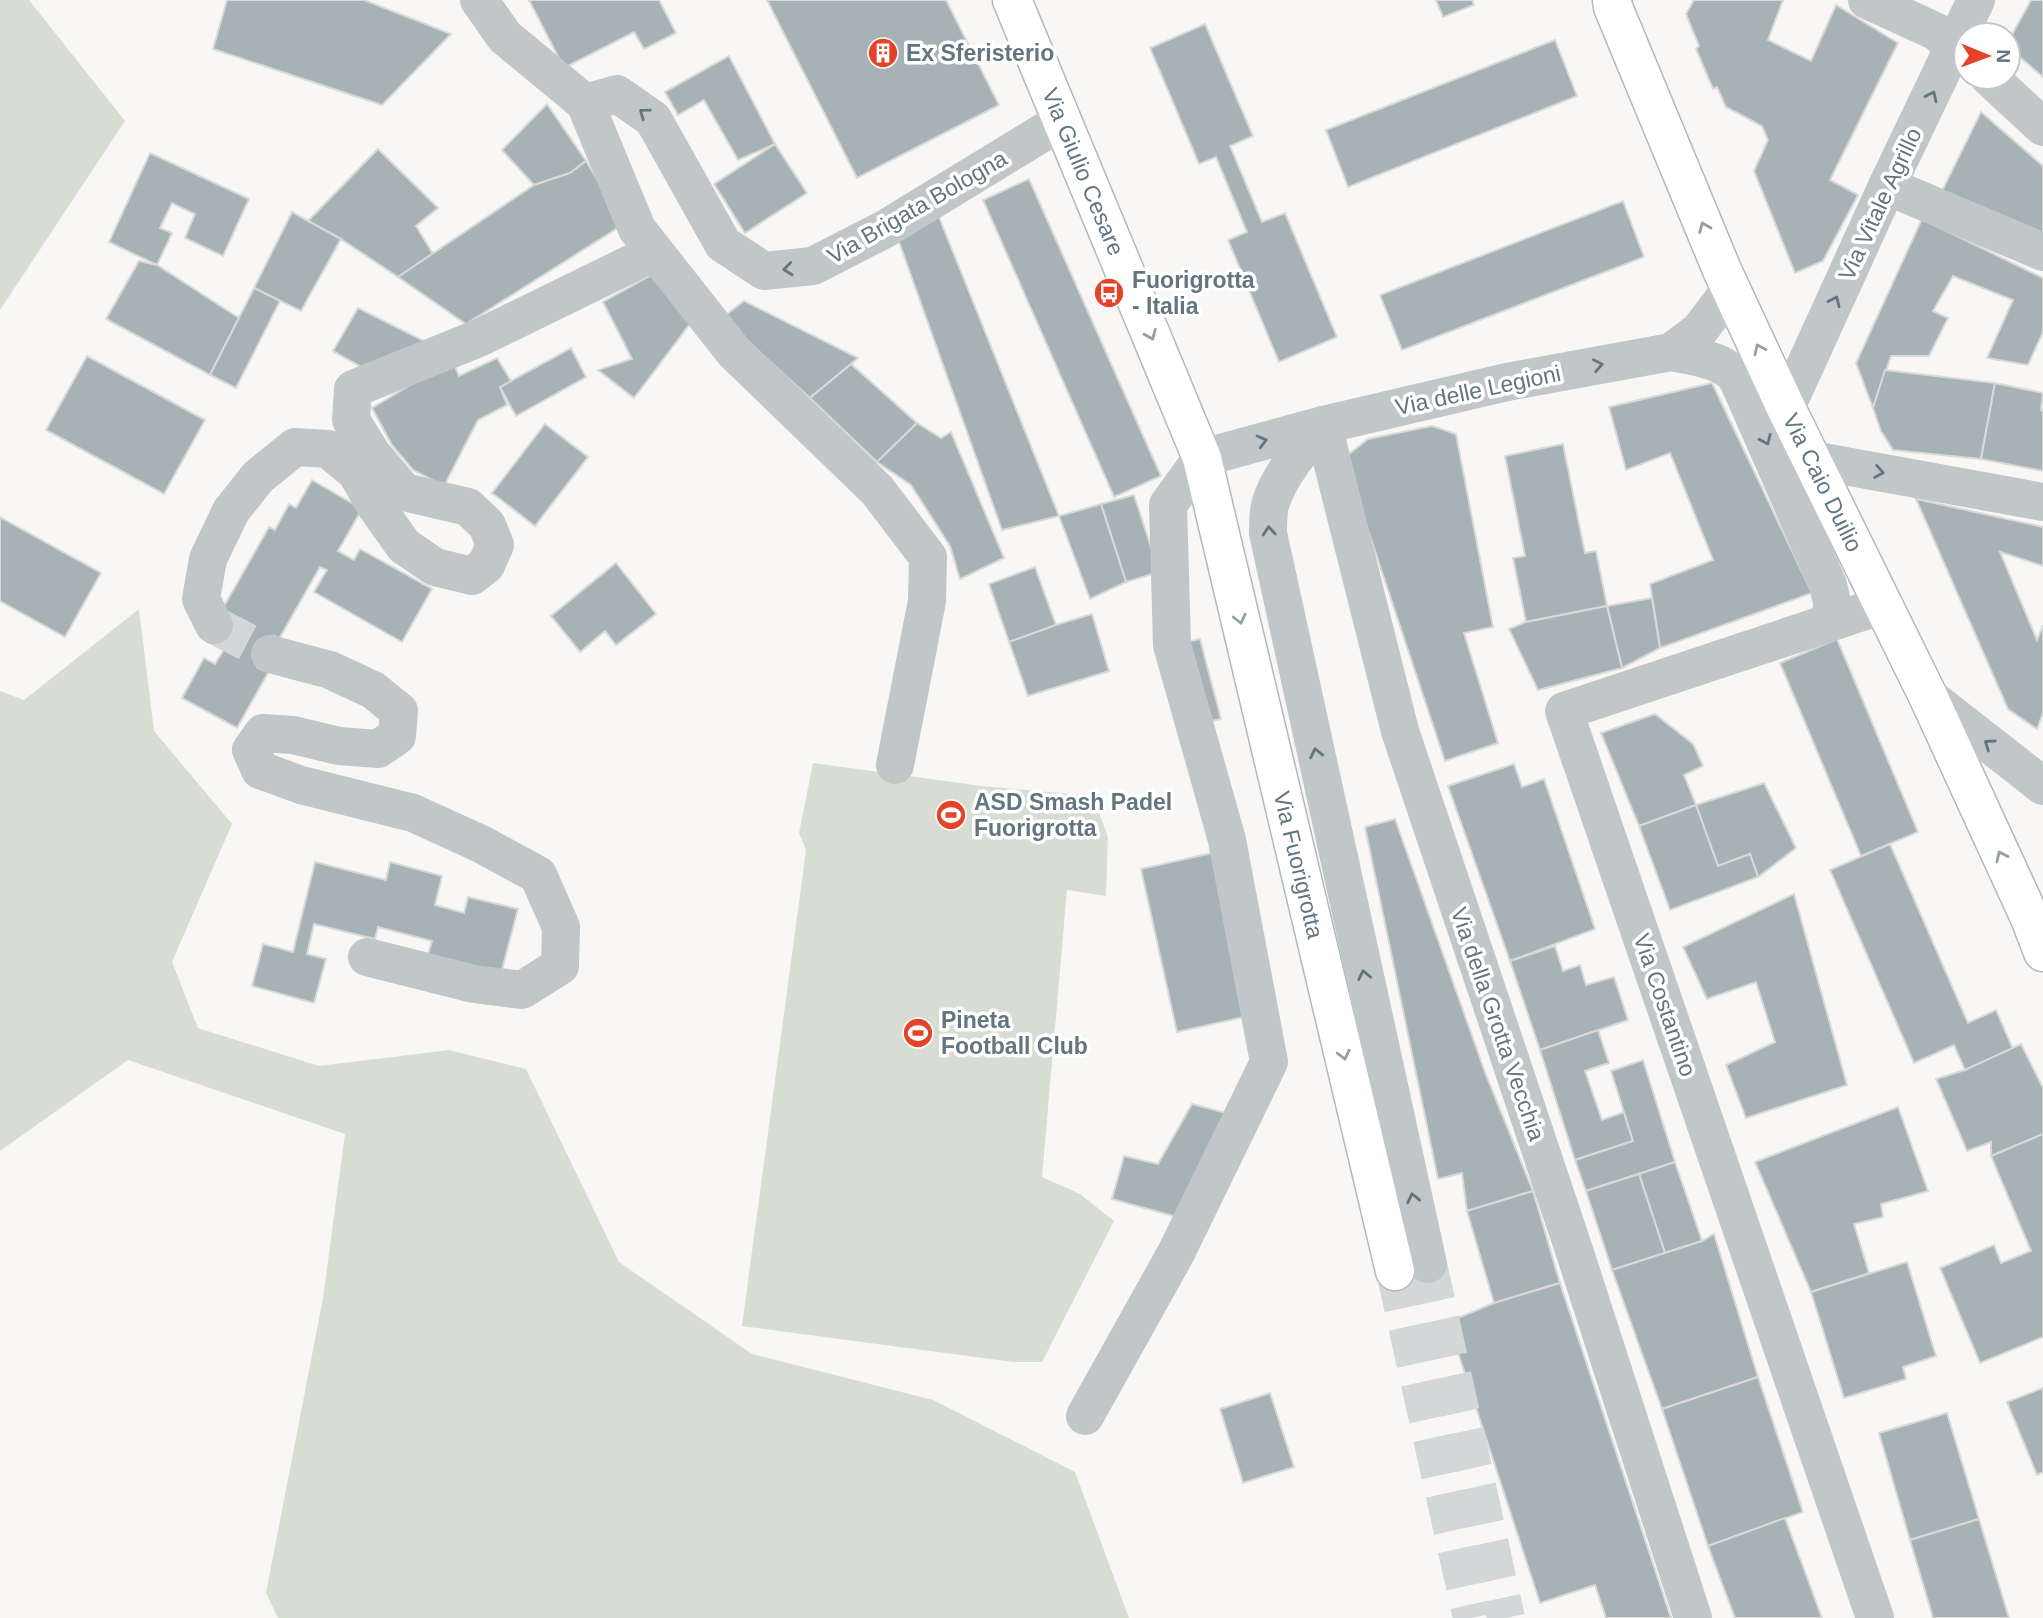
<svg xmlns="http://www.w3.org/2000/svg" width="2043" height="1618" font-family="Helvetica,sans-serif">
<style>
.green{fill:#d8ddd4}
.building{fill:#a7b2b6;stroke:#d9d9d7;stroke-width:2}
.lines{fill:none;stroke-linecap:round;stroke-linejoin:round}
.minor-tunnel{stroke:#d3d7d8;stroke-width:38;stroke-dasharray:38 19;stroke-linecap:butt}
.major-tunnel{stroke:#d3d7d8;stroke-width:38;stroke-dasharray:38 19;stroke-linecap:butt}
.major-casing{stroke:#b2b8bb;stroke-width:41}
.minor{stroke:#c1c6c9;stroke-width:38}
.major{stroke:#fff;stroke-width:38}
.oneway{stroke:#637680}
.oneway2{stroke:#929fa6}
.labels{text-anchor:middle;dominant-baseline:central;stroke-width:7;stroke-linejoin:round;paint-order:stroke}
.poi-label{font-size:23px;font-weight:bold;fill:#637680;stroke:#fff;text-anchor:start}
.street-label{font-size:23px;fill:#637680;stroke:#fff}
</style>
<rect width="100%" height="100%" fill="#f8f7f5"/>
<!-- green -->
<g class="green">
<path d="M0,0H29L125,121L0,310Z"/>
<path d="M139,609L154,731L232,824L172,962L198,1028L319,1066L449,1050L526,1069L619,1262L752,1354L933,1400L1075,1472L1129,1618H278L266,1593L323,1298L345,1134L128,1060L0,1151V691L24,700Z"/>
<path d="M813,763L982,786L1093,796L1108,837L1106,896L1067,890L1042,1177L1080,1194L1114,1221L1042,1362H1013L742,1326L806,850L799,833Z"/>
</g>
<!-- building -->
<g class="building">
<path d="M227,0H364L451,34L382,105L213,49Z"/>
<path d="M529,0H659L676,33L644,49L634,32L564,68Z"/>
<path d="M767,0H946L999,105L857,178Z"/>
<path d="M1436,0H1472L1474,5L1443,17Z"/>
<path d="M1694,0H1783L1768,40L1811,61L1836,5L1898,43L1830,180L1858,195L1823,261L1795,273L1754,171L1768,140L1762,126L1726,107L1717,87L1713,89L1696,49L1699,46L1686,14Z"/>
<path d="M2031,0H2043V77L2008,47V42Z"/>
<path d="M1205,24L1253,136L1230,146L1262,222L1285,213L1337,337L1279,362L1228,240L1247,232L1216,157L1199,164L1150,48Z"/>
<path d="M1555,40L1577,96L1348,187L1326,130Z"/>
<path d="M729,56L775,144L738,160L704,100L678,115L665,92Z"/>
<path d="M547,104L586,161L570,173L534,185L502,150Z"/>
<path d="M1981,112L2043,166V242L1941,193Z"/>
<path d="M775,144L807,193L745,233L714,184Z"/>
<path d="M378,149L438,208L416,226L433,254L398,277L341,239L308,221Z"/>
<path d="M150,153L249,199L223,256L185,238L195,214L172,203L160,228L172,233L157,265L109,242Z"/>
<path d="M586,161L624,224L466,324L398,277L534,185L570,173Z"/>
<path d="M1029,179L1161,476L1114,497L983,200Z"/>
<path d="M1623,201L1644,257L1402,350L1380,295Z"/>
<path d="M292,212L341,239L301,311L254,288Z"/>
<path d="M937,212L1059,516L1002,530L898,239Z"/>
<path d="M1922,219L2043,278V332L2028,365L1987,358L2013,300L1953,276L1933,311L1948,318L1929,356H1891L1873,408L1856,363Z"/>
<path d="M139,261L157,265L239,318L210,375L106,319Z"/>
<path d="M657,272L692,321L634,398L598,370L632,359L603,302Z"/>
<path d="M254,288L280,301L236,388L210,375Z"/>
<path d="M744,301L858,358L810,398L722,318Z"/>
<path d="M358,308L424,341L369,371L333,351Z"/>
<path d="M571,348L586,377L516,416L500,387Z"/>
<path d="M87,356L205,420L164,494L46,430Z"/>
<path d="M497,358L511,381L500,387L507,405L478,420L444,486L413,470L392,445L372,408L452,360L459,376Z"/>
<path d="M851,364L917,423L877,462L810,398Z"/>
<path d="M1885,370L1995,383L1981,459L1893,450L1881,431L1873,408Z"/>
<path d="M1712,383L1812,593L1660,648L1650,584L1713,560L1670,453L1626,470L1609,407Z"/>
<path d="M1995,383L2043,393L2041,410H2043V471L1981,459Z"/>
<path d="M917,423L941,438L951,432L1004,558L960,579L950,546L911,485L877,462Z"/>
<path d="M545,424L588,457L535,526L492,493Z"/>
<path d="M1432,426L1456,434L1493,627L1464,633L1498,743L1445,761L1344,458L1368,439Z"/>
<path d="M1563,444L1585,553L1596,551L1607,606L1526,622L1513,558L1525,556L1505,456Z"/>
<path d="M312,480L362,509L338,551L354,560L360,549L432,589L402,642L314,592L327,570L320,567L263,667L269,671L237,728L182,698L204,658L215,664L225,648L206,638L269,527L275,530L289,504L296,508Z"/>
<path d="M1134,495L1159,572L1126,582L1101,504Z"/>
<path d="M1916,499L2043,527V566L2000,552L2037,640L2043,625V713L2037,729L2008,709Z"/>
<path d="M1101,504L1126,582L1090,599L1059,516Z"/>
<path d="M0,517L101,573L65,637L0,601Z"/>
<path d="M616,563L656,614L616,645L605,631L580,652L551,616Z"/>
<path d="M1035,567L1056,625L1009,642L989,584Z"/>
<path d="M1652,598L1660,648L1622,668L1607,606Z"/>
<path d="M1607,606L1622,668L1538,690L1509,629L1526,622Z"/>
<path d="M1092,614L1109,671L1028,696L1009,642L1056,625Z"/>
<path d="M1200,639L1221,719L1207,722L1186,642Z"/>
<path d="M1837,639L1918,832L1861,856L1780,663Z"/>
<path d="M1655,714L1693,744L1703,766L1684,775L1696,805L1639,826L1601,733Z"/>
<path d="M1514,764L1522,787L1544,779L1595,929L1510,961L1448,786Z"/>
<path d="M1764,783L1796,848L1758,877L1750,854L1718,866L1696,805Z"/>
<path d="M1696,805L1718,866L1750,854L1758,877L1670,910L1639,826Z"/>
<path d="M1395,819L1486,1075L1533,1191L1467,1211L1462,1173L1438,1179L1365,827Z"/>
<path d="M1890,844L1968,1023L1996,1010L2013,1049L1965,1070L1954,1045L1914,1063L1830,870Z"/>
<path d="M1212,853L1248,1016L1177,1032L1141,869Z"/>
<path d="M315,862L386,880L390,862L442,876L435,905L464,913L468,897L518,909L500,977L427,958L432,941L378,927L375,939L314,924L307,954L326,959L314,1003L252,986L263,944L293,952Z"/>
<path d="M1794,894L1847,1085L1746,1118L1726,1065L1775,1042L1756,982L1707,999L1683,947Z"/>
<path d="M1555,946L1563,971L1580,965L1586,985L1614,977L1628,1020L1540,1050L1510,961Z"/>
<path d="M1598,1030L1609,1063L1585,1071L1602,1120L1624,1112L1633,1141L1575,1160L1540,1050Z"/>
<path d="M2021,1044L2043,1088V1134L1991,1156V1142L1967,1151L1936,1079L1965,1070Z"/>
<path d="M1643,1060L1675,1162L1586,1191L1575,1160L1633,1141L1611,1071Z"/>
<path d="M1192,1104L1226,1113L1177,1217L1112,1199L1124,1156L1158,1164Z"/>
<path d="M1898,1107L1928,1191L1881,1204L1883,1217L1854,1224L1869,1273L1811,1292L1755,1162Z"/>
<path d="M2043,1134V1337L1980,1363L1940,1268L1994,1245L2001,1263L2031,1251L1991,1156Z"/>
<path d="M1675,1162L1702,1241L1665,1253L1639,1174Z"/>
<path d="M1639,1174L1665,1253L1612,1270L1586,1191Z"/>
<path d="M1533,1191L1560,1283L1494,1303L1467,1211Z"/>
<path d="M1714,1234L1758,1377L1662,1409L1612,1270L1702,1241Z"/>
<path d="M1907,1262L1936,1356L1903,1367L1906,1379L1844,1398L1811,1292Z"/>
<path d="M1560,1283L1671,1618H1606L1595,1585L1540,1603L1448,1322L1494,1303Z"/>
<path d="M1758,1377L1803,1512L1708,1546L1662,1409Z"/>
<path d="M2043,1388V1472L2037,1475L2007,1402Z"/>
<path d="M1270,1393L1294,1467L1243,1483L1220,1409Z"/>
<path d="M1947,1413L1979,1519L1910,1540L1879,1433Z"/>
<path d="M1785,1518L1822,1618H1735L1708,1546Z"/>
<path d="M1979,1519L2009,1618H1933L1910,1540Z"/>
</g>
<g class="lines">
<!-- minor-tunnel -->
<g class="minor-tunnel">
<path d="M214,625L270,654"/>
<path d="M1428,1264L1506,1618"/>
</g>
<!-- major-tunnel -->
<path class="major-tunnel" d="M1395,1271L1472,1618"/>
<!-- major casing -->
<g class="major-casing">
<g id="major">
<path id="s1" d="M1012,0L1202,458L1395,1271"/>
<path id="s2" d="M1612,0L1613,7L1722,270L1786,408L1928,696L2030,918L2043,952"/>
</g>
</g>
<!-- minor -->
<g class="minor">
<path d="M479,0L505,37L585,103L617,94L653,119L723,244L764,271L813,266L885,229L1062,121"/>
<path d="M1867,0L1937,32L1966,58"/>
<path d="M1989,77L2043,127"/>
<path d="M585,103L637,229L734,352L877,490L928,557L927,601L895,765"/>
<path d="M1887,186L2043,252"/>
<path d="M1671,352C1694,357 1725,359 1738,380L1828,585L1832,602L1831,621"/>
<path d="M1786,408L1887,186L1976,0"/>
<path d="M1323,425L1400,731L1574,1250L1693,1618"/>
<path d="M1323,425C1303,447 1279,475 1270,505C1268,514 1268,524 1268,533L1428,1264"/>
<path d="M1812,460L2043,502"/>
<path d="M214,625L201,599L208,559L231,511L258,477L295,447L328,449L356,472L375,505L404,546L435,567L472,576L486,565L495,545L487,525L468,507L404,492L372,454L351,420L353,389L479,338L655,252"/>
<path d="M270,654L330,670L373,690L399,711L397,736L378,749L339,746L293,735L263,733L251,750L260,770L301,785L413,813L481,844L538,875L561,927L560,966L522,990L474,984L367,957"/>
<path d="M1928,696L2043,786"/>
<path d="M1085,1416L1176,1253L1269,1062L1227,840L1172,645L1168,505L1202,458L1323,425L1507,382L1671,352L1699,331L1731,289"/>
<path d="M1875,1618L1564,711L1883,605"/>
</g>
<!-- major -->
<use href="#major" class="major"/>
</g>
<!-- one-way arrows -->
<defs><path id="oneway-chevron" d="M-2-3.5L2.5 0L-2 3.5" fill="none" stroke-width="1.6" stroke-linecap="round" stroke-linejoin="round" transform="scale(1.75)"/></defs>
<g class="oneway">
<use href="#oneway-chevron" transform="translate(1932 96) rotate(-64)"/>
<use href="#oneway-chevron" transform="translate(644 113) rotate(-144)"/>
<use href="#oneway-chevron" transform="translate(788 269) rotate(174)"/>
<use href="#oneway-chevron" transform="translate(1835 301) rotate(-65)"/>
<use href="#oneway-chevron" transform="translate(1598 365) rotate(-11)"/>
<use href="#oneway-chevron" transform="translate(1766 440) rotate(66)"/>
<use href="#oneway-chevron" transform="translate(1262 441) rotate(-15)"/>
<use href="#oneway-chevron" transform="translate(1879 472) rotate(10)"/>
<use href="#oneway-chevron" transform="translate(1269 531) rotate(-94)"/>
<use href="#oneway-chevron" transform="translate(1989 744) rotate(-145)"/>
<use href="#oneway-chevron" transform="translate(1316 753) rotate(-102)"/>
<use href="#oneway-chevron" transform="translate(1364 975) rotate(-102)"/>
<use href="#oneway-chevron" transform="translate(1413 1198) rotate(-102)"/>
</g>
<g class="oneway2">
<use href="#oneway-chevron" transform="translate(1704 227) rotate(-112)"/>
<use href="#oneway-chevron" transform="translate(1151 335) rotate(67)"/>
<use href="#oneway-chevron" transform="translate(1759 349) rotate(-115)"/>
<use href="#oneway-chevron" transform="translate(1240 619) rotate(77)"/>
<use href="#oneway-chevron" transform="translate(2001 856) rotate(-115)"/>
<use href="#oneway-chevron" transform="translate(1344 1055) rotate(77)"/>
</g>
<!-- icons -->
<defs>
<g id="building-disc" transform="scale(1.575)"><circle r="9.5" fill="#e44329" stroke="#fff"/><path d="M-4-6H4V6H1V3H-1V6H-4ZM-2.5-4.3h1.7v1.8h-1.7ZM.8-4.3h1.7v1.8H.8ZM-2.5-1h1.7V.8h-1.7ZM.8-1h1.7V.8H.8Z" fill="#fff"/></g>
<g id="bus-disc" transform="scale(1.575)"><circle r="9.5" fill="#e44329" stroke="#fff"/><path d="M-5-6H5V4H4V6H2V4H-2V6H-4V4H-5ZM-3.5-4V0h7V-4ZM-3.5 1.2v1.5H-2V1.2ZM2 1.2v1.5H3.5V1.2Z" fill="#fff"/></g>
<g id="stadium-disc" transform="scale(1.575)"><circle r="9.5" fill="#e44329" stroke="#fff"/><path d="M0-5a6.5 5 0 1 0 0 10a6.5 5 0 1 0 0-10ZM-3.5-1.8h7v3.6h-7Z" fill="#fff"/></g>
</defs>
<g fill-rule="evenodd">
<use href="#building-disc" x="883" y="53"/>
<use href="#bus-disc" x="1109" y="293"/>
<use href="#stadium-disc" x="951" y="815"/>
<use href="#stadium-disc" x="918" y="1033"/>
</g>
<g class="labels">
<!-- poi labels -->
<g class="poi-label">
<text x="906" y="53">Ex Sferisterio</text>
<text x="1132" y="280">Fuorigrotta<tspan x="1132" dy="26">- Italia</tspan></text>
<text x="974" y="802">ASD Smash Padel<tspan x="974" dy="26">Fuorigrotta</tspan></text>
<text x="941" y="1020">Pineta<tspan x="941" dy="26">Football Club</tspan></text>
</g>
<!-- street labels -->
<g class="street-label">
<text stroke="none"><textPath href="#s1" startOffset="186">Via Giulio Cesare</textPath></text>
<text transform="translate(1880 204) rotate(-65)">Via Vitale Agrillo</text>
<text transform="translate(917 207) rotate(-30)">Via Brigata Bologna</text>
<text transform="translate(1478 390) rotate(-12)">Via delle Legioni</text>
<text stroke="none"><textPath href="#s2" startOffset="527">Via Caio Duilio</textPath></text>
<text stroke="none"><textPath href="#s1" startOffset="914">Via Fuorigrotta</textPath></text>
<text transform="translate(1665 1005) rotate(71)">Via Costantino</text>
<text transform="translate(1498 1024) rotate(71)">Via della Grotta Vecchia</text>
</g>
</g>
<!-- north arrow -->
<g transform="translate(1987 56) rotate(91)"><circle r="33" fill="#ffffff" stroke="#c1c8cc" stroke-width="2"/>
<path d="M0-5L12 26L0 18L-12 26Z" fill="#e44329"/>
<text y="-10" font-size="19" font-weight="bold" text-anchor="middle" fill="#637680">N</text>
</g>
</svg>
